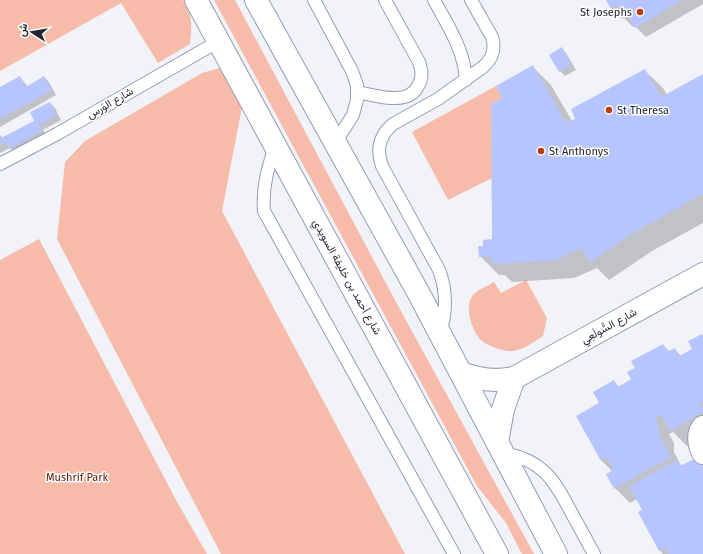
<svg xmlns="http://www.w3.org/2000/svg" width="703" height="554" font-family="'Fira Sans',Vazirmatn,sans-serif">
<style>
.green{fill:#f6bba9}
.shadow{fill:#0003}
.building{fill:#b7c5fe}
.lines{fill:none;stroke-linecap:round;stroke-linejoin:round}
.service-casing{stroke:#949cbb;stroke-width:14}
.minor-casing{stroke:#949cbb;stroke-width:24}
.tertiary-casing{stroke:#949cbb;stroke-width:24}
.service{stroke:#fff;stroke-width:12}
.minor{stroke:#fff;stroke-width:22}
.tertiary{stroke:#fff;stroke-width:22}
.poi-dot{fill:#c03901;stroke:#fff;stroke-width:1.5}
.labels{text-anchor:middle;dominant-baseline:central;stroke-width:3;stroke-linejoin:round;paint-order:stroke}
.poi-label{font-size:11px;fill:#222531;stroke:#fff;text-anchor:start}
.street-label{font-size:11px;fill:#222531;stroke:#fff}
.park-label{font-size:11px;fill:#5a1500;stroke:#fff}
</style>
<rect width="100%" height="100%" fill="#f1f3f9"/>
<!-- green -->
<g class="green">
<path d="M0,0H183C193,18 192,24 190,44L158,63L121,3L0,71Z"/>
<path d="M214,0H235L396,302L534,554H522L506,523L477,486Z"/>
<path d="M223,67L242,107L222,211L405,554H221L57,239L65,162L85,141L202,73Z"/>
<path d="M496,86L502,98L491,104L492,178L448,200L412,132Z"/>
<path d="M39,239L177,502L207,554H0V260Z"/>
<path d="M526,280L547,318L543,336C535,341 523,350 513,351C504,352 484,345 479,338C471,328 464,306 473,295C479,289 487,286 494,282L501,293Z"/>
</g>
<!-- shadow -->
<g class="shadow">
<path d="M607,0H703V4L646,37L635,26L633,27L624,18L622,19L612,9Z"/>
<path d="M561,48L566,53L576,70L565,76L560,71Z"/>
<path d="M533,67L551,85L572,121L644,70L663,88L667,95L703,75V223L652,251L609,280L597,268L574,278L512,282L505,275H499L480,256L484,246L493,240L504,99Z"/>
<path d="M20,77L28,87L44,77L49,82L56,95L0,127V88Z"/>
<path d="M50,103L55,108L61,120L43,130L47,136L15,153L10,148L0,153V135L3,138L36,121Z"/>
<path d="M703,337V436L687,446L673,432L669,434L674,443V452L682,467L700,461L703,465V554H663L660,551L639,513L644,510L637,499L630,503L615,488L607,474L612,471L601,460V404L614,382L619,387L633,380L636,369L663,345L670,352L675,350L681,356L694,349Z"/>
</g>
<!-- building -->
<g class="building">
<path d="M606,0H682L635,28L627,14L622,17L616,6L611,9Z"/>
<path d="M562,47L571,65L559,72L549,55Z"/>
<path d="M533,65L566,123L575,119L571,109L645,69L661,97L703,74V194L633,233L590,262L581,248L555,260L547,261L492,264V257H479L478,246H483V240L492,239L491,104L502,98L496,86Z"/>
<path d="M20,76L26,87L44,76L52,90L0,119V87Z"/>
<path d="M50,102L57,115L39,125L42,131L9,148L6,142L0,145V136L1,138L34,121L30,112Z"/>
<path d="M702,334L703,336V401L700,403L703,408V412L671,431L661,415L655,419L659,427L660,436L671,457L614,489L606,474L613,470L607,457L601,461L576,416L599,403L593,392L614,380L618,387L631,379L627,372L635,368L631,361L663,344L667,352L675,348L679,356L692,349L688,341Z"/>
<path d="M677,460L680,466L692,460H700L703,467V554H669L665,548L659,551L638,512L642,510L629,486Z"/>
</g>
<g class="lines">
<!-- service casing -->
<g class="service-casing">
<g id="service">
<path d="M314,0L352,71L357,85V100L353,115L335,143"/>
<path d="M434,0C448,26 464,49 466,80"/>
<path d="M357,92C375,95 408,107 418,86C423,78 422,71 419,62L385,0"/>
<path d="M275,146C268,168 262,187 264,211L454,554"/>
<path d="M0,164L57,134L219,41"/>
<path d="M440,333C447,311 447,291 439,270L382,166C376,149 379,136 393,124L438,99L483,67C492,59 496,50 492,37L471,0"/>
<path d="M503,453C542,460 553,478 570,510C578,525 586,539 594,554"/>
</g>
</g>
<!-- minor casing -->
<g class="minor-casing">
<g id="minor">
<path d="M461,373C479,380 495,382 514,378L703,274"/>
<path d="M703,427C697,434 699,445 703,453"/>
<path d="M497,442L503,409L514,378"/>
</g>
</g>
<!-- tertiary casing -->
<g class="tertiary-casing">
<g id="tertiary">
<path d="M196,0L497,554"/>
<path d="M256,0L418,292L556,554"/>
</g>
</g>
<!-- service -->
<use href="#service" class="service"/>
<!-- minor -->
<use href="#minor" class="minor"/>
<!-- tertiary -->
<use href="#tertiary" class="tertiary"/>
</g>
<!-- markers -->
<g class="poi-dot">
<circle cx="640" cy="12" r="4"/>
<circle cx="609" cy="110" r="4"/>
<circle cx="541" cy="151" r="4"/>
</g>
<g class="labels">
<!-- poi labels -->
<g class="poi-label">
<text x="632" y="12" text-anchor="end">St Josephs</text>
<text x="617" y="110">St Theresa</text>
<text x="549" y="151">St Anthonys</text>
</g>
<!-- street labels -->
<g class="street-label">
<text transform="translate(110 103) rotate(-30)">شارع الوَرس</text>
<text transform="translate(347 277) rotate(61)">شارع أحمد بن خليفة السويدي</text>
<text transform="translate(609 326) rotate(-29)">شارع السُّولَعِي</text>
</g>
<!-- park labels -->
<g class="park-label">
<text x="77" y="477">Mushrif Park</text>
</g>
</g>
<!-- north arrow -->
<g transform="translate(32 32) rotate(282)" stroke="#ffffff" stroke-width="3" paint-order="stroke">
<path d="M0-3L7 15L0 10L-7 15Z" fill="#222531"/>
<text y="-6" font-size="11" font-weight="bold" text-anchor="middle" fill="#222531">ش</text>
</g>
</svg>
